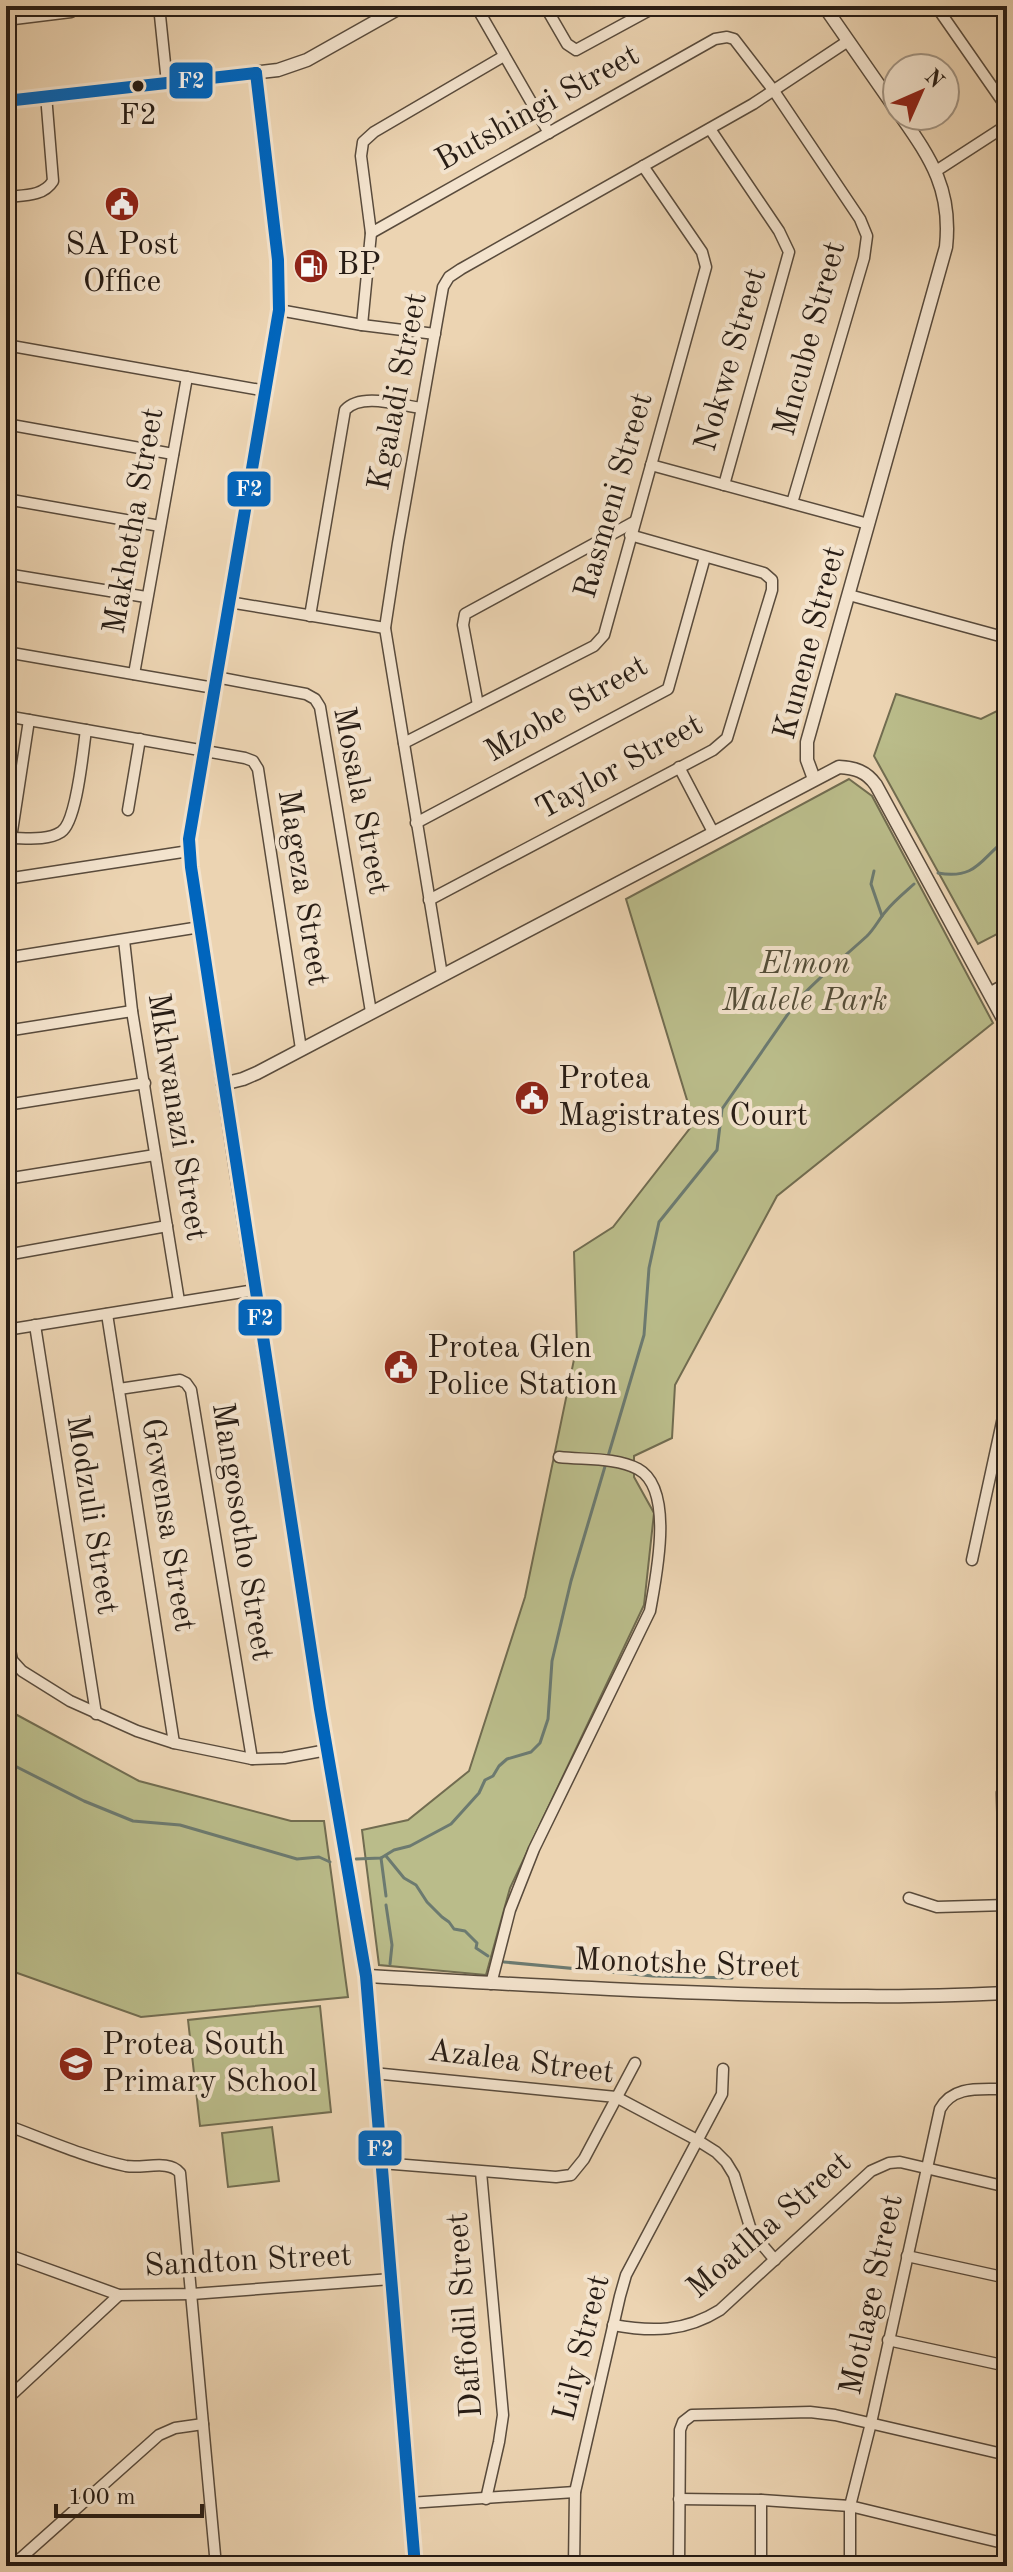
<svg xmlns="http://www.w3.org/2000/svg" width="1013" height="2572" font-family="'Old Standard TT',serif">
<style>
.green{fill:#babc8a;stroke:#716c50;stroke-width:2}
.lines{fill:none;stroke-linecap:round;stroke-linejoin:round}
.stream{stroke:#6c7a70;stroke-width:3}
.minor-casing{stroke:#594b3c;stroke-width:13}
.tertiary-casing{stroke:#594b3c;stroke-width:15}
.minor{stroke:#f3e3cd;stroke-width:10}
.tertiary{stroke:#f3e3cd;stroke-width:12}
.bus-1-casing{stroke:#f3e3cd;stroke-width:18}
.bus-1{stroke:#0065bd;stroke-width:12}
.bus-dot{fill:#281d15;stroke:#f3e3cd;stroke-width:3}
.labels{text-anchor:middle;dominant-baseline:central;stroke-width:8;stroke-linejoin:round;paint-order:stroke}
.bus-label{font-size:30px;fill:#281d15;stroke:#f3e3cd}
.street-label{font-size:32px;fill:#281d15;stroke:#f3e3cd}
.poi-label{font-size:32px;fill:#281d15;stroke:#f3e3cd;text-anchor:start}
.park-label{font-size:32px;font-style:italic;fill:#544d38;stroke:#f3e3cd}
.line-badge{stroke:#f3e3cd;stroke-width:3}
.badge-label{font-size:22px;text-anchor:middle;font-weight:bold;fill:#fff}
</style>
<rect width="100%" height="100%" fill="#ecd4b2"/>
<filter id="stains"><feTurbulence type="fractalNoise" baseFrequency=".0025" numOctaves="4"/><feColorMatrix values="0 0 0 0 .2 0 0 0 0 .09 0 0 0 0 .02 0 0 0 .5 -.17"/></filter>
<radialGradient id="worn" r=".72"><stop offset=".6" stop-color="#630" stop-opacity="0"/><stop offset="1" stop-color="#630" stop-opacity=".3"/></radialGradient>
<!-- green -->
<g class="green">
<path d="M896,694L981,719L1007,706V929L978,944L874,756Z"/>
<path d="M849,779L872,796L993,1023L777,1196L675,1385L672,1438L634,1456V1477L654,1513L644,1605L510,1888L486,1975L379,1965L362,1830L408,1820L469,1771L525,1597L577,1345L574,1252L613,1227L694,1123L626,899Z"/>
<path d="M6,1709L139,1781L291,1821H324L348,1997L141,2017L6,1969Z"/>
<path d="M320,2006L331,2112L200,2126L188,2020Z"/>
<path d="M272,2127L279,2181L228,2187L222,2133Z"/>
</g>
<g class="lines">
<!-- stream -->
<g class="stream">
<path d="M874,871L871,884L882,916"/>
<path d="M938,873C978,880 981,857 1007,839"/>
<path d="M6,1764H11L84,1801L133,1821L180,1825L297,1859L319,1857L330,1862"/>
<path d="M386,1856L404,1878L416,1885L427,1902L442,1917L449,1922L454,1929L465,1931L477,1943L476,1948L488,1956"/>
<path d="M381,1858L386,1896"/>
<path d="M356,1859L381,1858L394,1850L410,1846L451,1824L479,1793L485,1780L493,1776L499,1766L507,1759L531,1752L540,1743L548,1719L552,1661L571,1581L644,1335L649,1268L659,1222L717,1150L722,1109L797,1001C819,977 843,958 867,936C875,928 879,919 886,911C894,901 904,893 914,884"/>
<path d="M386,1905L392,1945L390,1964"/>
<path d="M504,1962L653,1976L732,1978"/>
</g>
<!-- minor casing -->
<g class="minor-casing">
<g id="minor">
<path d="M159,6L167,83"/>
<path d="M476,6L549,133"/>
<path d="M545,6L567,44L576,50L657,6"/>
<path d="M936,6L1007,108"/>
<path d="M6,20L71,12L79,6"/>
<path d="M710,129L779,231L789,252L724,485"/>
<path d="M936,171L1007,125"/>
<path d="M6,197C23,195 43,197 53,181L46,95"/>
<path d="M371,233L715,39L727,37L734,39L774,91L860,219L867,236L864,258L792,503"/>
<path d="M279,310L362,325L435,334"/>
<path d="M362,325L371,233L361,156L363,142L374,132L504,56"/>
<path d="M6,345L266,391"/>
<path d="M6,424L173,454"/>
<path d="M651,465L868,524"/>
<path d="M6,499L160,526"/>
<path d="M6,574L146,597"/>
<path d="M849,595L1007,638"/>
<path d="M229,602L385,628"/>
<path d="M310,616L345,410C361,392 399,405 421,408"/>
<path d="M6,652L214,688"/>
<path d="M134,674L187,377"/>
<path d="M216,677L306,694L315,699L320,707L371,1012"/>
<path d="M478,705L463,625L465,614L634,522"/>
<path d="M6,716L245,758L253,761L258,769L301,1049"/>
<path d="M404,743L594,646L604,635L706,267L702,252L643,166"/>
<path d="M679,767L713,832"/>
<path d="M128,810L140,739"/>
<path d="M416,823L668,689L705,557"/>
<path d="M11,838C26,838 47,841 61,832C77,822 83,750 86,730"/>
<path d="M6,840L11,838L29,720"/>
<path d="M6,879L189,851"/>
<path d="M429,900L713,750L727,738L772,590V580L764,573L630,535"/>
<path d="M124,940L132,1011L179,1301"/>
<path d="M6,958L200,927"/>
<path d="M442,975L385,628L398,543L443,287L449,277L461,269L753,104L848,41"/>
<path d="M989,993L1007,983"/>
<path d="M6,1031L132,1011"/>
<path d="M6,1105L145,1083"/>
<path d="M6,1179L155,1155"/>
<path d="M6,1255L167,1226"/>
<path d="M107,1314L174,1743"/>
<path d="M35,1325L96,1714"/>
<path d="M6,1330L255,1290"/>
<path d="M119,1389L180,1380L186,1383L191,1390L252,1759"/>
<path d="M972,1560L1007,1399"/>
<path d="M6,1629L12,1660L22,1671L70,1701L137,1731L174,1743L252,1759L284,1758L327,1750"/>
<path d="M1002,1793L1005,1906"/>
<path d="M909,1898L937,1907L1007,1905"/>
<path d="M491,1984L510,1910L534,1849L650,1611C656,1577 675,1489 638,1469C616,1457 583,1460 559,1457"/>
<path d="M373,2073L616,2097L697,2140L716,2152L726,2162L734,2175L750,2227L758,2240L775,2260"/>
<path d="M6,2125C44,2139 87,2158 126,2166C144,2169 169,2159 180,2173L216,2566"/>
<path d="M381,2163L556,2177L571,2175L584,2159L635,2063"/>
<path d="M481,2172L503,2415L499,2442L486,2499"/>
<path d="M6,2254L119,2295L192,2294L391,2279"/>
<path d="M907,2256L1007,2278"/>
<path d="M613,2325C652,2332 685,2332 720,2310L871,2171L889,2163L900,2162L1007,2187"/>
<path d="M888,2340L1007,2366"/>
<path d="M6,2400L119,2295"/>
<path d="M679,2499L761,2500L850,2506L1007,2544"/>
<path d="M761,2500V2566"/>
<path d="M409,2503L575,2492"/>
<path d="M12,2566L159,2435L175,2428L203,2424"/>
<path d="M574,2566L575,2492L620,2296L626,2275L722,2094L723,2069"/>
<path d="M679,2566L680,2430L683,2422L692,2415L810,2412L835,2415L1007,2455"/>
<path d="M850,2566V2506L871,2423L940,2109C954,2084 982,2090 1007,2089"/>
</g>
</g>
<!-- tertiary casing -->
<g class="tertiary-casing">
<g id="tertiary">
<path d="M824,6L897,111"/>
<path d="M256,73L278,260L279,310L196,796L189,839L191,867L235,1164L320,1709L366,1976L415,2566"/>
<path d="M6,101L278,70L307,60L403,6"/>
<path d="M814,779L807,760V742L946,247C952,191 932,160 901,116"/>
<path d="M223,1084L243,1079L257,1073L839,767C855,768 866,771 876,785L1007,1026"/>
<path d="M366,1976C533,1985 700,1996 867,1996C913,1997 960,1995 1007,1993"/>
</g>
</g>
<!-- minor -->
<use href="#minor" class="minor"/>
<!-- tertiary -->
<use href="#tertiary" class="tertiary"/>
<!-- bus-1 casing -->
<g class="bus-1-casing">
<g id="bus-1">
<path d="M256,73L278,260L279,310L189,839L191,867L320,1709L366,1976L415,2566"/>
<path d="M6,101L256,73"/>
</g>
</g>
<!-- bus-1 -->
<use href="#bus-1" class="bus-1"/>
</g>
<!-- icons -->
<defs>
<g id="civic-disc" transform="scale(1.8)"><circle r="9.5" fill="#8f2418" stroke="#f3e3cd"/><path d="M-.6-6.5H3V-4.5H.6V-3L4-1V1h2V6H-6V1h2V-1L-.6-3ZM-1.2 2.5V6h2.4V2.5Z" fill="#fff"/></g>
<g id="fuel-disc" transform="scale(1.8)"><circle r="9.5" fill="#8f2418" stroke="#f3e3cd"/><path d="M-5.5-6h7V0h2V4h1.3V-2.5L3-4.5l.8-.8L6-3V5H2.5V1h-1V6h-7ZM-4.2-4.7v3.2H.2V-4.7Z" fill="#fff"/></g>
<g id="school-disc" transform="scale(1.8)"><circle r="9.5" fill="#8f2418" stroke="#f3e3cd"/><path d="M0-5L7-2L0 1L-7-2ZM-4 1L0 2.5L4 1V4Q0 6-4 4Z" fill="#fff"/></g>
</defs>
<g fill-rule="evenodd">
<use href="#civic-disc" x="122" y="204"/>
<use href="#fuel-disc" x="311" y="266"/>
<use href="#civic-disc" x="532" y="1098"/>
<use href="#civic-disc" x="401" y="1367"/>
<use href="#school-disc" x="76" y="2064"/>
</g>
<!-- markers -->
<circle class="bus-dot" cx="138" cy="86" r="7"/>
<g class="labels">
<!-- bus labels -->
<g class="bus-label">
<text x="138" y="116">F2</text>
</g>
<!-- street labels -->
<g class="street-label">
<text transform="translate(538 109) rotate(-29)">Butshingi Street</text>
<text transform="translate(811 339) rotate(-75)">Mncube Street</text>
<text transform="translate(732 360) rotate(-74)">Nokwe Street</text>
<text transform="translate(399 392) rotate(-79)">Kgaladi Street</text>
<text transform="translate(615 496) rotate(-74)">Rasmeni Street</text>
<text transform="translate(135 521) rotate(-80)">Makhetha Street</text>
<text transform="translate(811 643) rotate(-75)">Kunene Street</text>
<text transform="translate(567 710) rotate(-30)">Mzobe Street</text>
<text transform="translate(620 768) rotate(-29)">Taylor Street</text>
<text transform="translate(360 801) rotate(79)">Mosala Street</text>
<text transform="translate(302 888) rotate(81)">Mageza Street</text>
<text transform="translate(176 1117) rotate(81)">Mkhwanazi Street</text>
<text transform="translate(91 1515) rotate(81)">Modzuli Street</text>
<text transform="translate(167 1525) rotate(81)">Gcwensa Street</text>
<text transform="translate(241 1532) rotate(81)">Mangosotho Street</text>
<text transform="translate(687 1965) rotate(2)">Monotshe Street</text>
<text transform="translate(521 2063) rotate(7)">Azalea Street</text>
<text transform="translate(770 2226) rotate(-41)">Moatlha Street</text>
<text transform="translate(248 2262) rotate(-3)">Sandton Street</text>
<text transform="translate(873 2295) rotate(-78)">Motlage Street</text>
<text transform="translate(466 2315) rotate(-94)">Daffodil Street</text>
<text transform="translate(583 2348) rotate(-76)">Lily Street</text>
</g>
<!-- poi labels -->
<g class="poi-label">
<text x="122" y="246" text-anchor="middle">SA Post<tspan x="122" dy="37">Office</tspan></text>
<text x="337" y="266">BP</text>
<text x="558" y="1080">Protea<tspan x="558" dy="37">Magistrates Court</tspan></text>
<text x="427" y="1349">Protea Glen<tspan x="427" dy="37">Police Station</tspan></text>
<text x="102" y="2046">Protea South<tspan x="102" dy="37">Primary School</tspan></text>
</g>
<!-- park labels -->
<g class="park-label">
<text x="805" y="965">Elmon<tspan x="805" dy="37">Malele Park</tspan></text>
</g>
</g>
<g class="line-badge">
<rect x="168" y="61" width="46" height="39" rx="8" fill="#0065bd"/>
<rect x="226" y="470" width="46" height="38" rx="8" fill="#0065bd"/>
<rect x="237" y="1298" width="46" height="39" rx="8" fill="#0065bd"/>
<rect x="357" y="2129" width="46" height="38" rx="8" fill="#0065bd"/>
</g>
<g class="badge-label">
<text x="191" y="88">F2</text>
<text x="249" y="496">F2</text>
<text x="260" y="1325">F2</text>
<text x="380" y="2156">F2</text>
</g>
<!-- margin -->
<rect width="1013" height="2572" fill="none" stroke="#ecd4b2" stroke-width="32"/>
<rect x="8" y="8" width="997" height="2556" fill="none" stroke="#281d15" stroke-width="4"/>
<rect x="16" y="16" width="981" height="2540" fill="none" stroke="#281d15" stroke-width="2"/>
<!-- north arrow -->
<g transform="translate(921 92) rotate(45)"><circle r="38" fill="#f3e3cd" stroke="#a29483" stroke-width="2"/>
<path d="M0-6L14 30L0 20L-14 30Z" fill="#8f2418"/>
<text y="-12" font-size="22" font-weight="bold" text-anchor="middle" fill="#281d15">N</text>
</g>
<!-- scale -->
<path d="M56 2504v12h146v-12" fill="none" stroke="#281d15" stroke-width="4"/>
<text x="68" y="2504" font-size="24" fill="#281d15" stroke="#f3e3cd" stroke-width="6" paint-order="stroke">100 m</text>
<rect width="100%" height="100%" filter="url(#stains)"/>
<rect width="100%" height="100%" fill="url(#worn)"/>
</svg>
